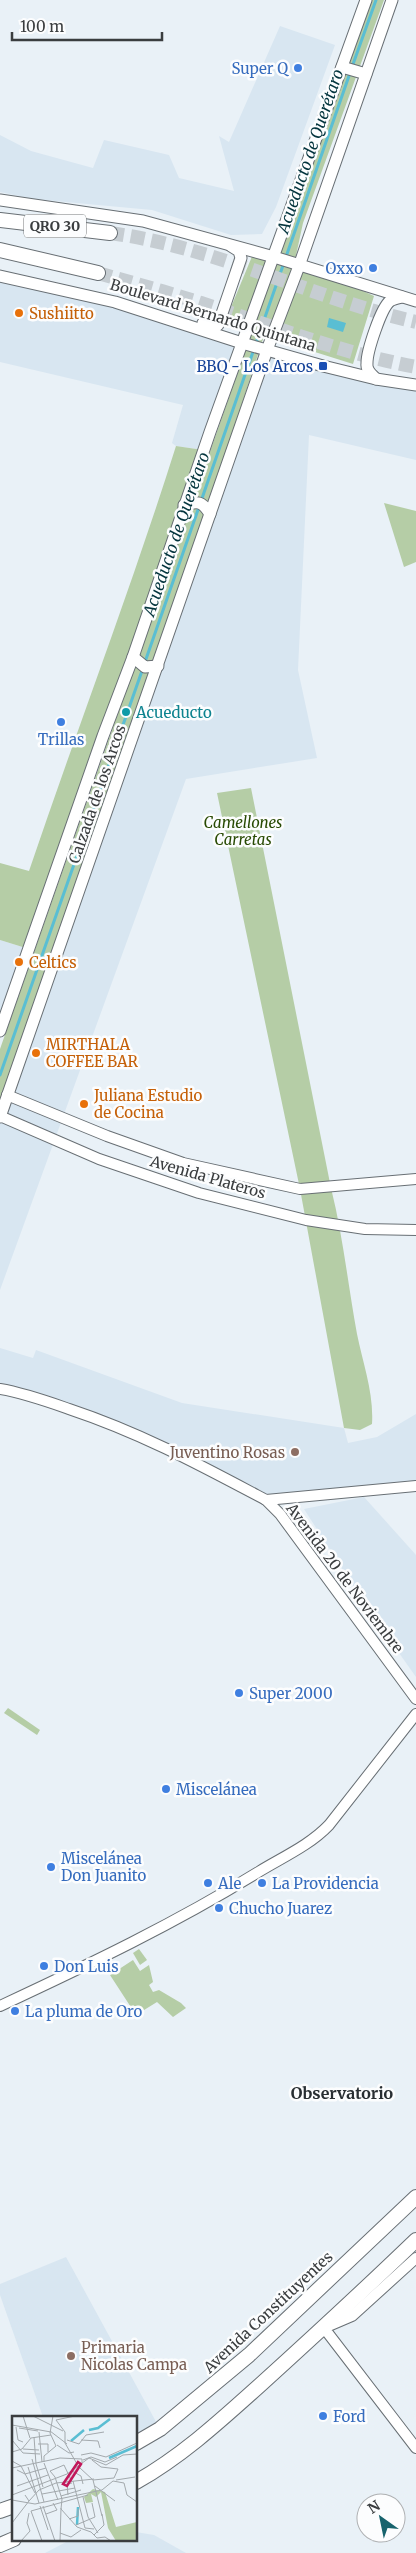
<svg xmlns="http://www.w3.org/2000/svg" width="416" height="2553" font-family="Merriweather,serif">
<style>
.built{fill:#d8e6f1}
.green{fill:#b5cda6}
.water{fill:#5abed3}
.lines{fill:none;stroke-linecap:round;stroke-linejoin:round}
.stream{stroke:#5abed3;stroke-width:3}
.trunk-tunnel{stroke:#c6cdd2;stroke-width:14;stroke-dasharray:14 7;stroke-linecap:butt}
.tertiary-casing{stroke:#686f74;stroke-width:12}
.secondary-casing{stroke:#686f74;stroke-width:13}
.primary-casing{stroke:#686f74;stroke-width:16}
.trunk-casing{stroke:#686f74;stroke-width:16}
.tertiary{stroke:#fff;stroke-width:10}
.secondary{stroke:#fff;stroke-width:11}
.primary{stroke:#fff;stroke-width:14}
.trunk{stroke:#fff;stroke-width:14}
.shop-dot{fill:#3f7fe0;stroke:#fcfdfe;stroke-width:2}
.food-dot{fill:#e8710a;stroke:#fcfdfe;stroke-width:2}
.transit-dot{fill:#1a4fb4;stroke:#fcfdfe;stroke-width:2}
.culture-dot{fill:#0f9aa8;stroke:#fcfdfe;stroke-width:2}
.education-dot{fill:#8d6e63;stroke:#fcfdfe;stroke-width:2}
.labels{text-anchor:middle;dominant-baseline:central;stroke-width:5;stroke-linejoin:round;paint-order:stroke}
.shield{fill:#fcfdfe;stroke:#747778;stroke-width:1}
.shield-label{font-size:14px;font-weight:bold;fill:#3a3d3f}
.shop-label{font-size:15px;fill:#366cbe;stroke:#fcfdfe;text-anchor:start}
.food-label{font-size:15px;fill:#c56008;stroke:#fcfdfe;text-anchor:start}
.street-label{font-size:15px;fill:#3a3d3f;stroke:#fcfdfe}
.transit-label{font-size:15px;fill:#164399;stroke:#fcfdfe;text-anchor:end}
.culture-label{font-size:15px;fill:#0d838f;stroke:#fcfdfe;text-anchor:start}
.park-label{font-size:15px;font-style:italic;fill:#284a03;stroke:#fcfdfe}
.education-label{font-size:15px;fill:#785e54;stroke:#fcfdfe;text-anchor:end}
.water-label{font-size:16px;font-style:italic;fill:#03343d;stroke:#fcfdfe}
.neighbourhood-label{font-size:16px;font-weight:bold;fill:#282e32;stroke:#fcfdfe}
.inset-river{fill:none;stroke:#5abed3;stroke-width:2.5}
.inset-road{fill:none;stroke:#a3a9ad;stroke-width:1}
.view{fill:#c2185b;fill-opacity:0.15;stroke:#c2185b;stroke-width:2.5}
.inset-edge{fill:none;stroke:#3a3d3f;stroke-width:2.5}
</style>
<rect width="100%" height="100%" fill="#e9f1f7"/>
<!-- built -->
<g class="built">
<path d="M280,26L335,45L276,207L262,234L231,235L152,210L33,199L0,192V135L31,151L93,168L104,140L169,155L179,178L234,191L219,136L229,142Z"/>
<path d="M0,276L115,302L242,343L203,450L176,446L172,443L183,405L0,362Z"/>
<path d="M267,350L416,385V460L309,435L298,670L317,758L186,779L0,1290V1117Z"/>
<path d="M0,940L29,949L0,1031Z"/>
<path d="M0,1348L33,1358L36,1350L182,1403L344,1428L348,1443L377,1437L416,1414V1486L266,1500L158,1443L0,1389Z"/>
<path d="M364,1497L416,1555V1677L368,1609L304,1509Z"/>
<path d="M66,2257L160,2429L136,2443V2417H43L0,2295V2284Z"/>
<path d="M136,2532L154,2535L186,2553H45L72,2539H136Z"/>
</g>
<!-- green -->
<g class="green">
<path d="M367,0H384L303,223L295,260L374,296L353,364L264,336L236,422L0,1101V1049L252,332L224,324L253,254L276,260Z"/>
<path d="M176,446L203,450L29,949L0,940V863L29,871C77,729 131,589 176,446Z"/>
<path d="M384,503L416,511V562L404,567Z"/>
<path d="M251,788L331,1188C343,1236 348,1285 357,1334C363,1364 374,1393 372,1424L360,1430L344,1428L300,1189L217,793Z"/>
<path d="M8,1708L40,1730L37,1735L4,1713Z"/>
<path d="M139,1949L147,1960L140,1965L133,1953Z"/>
<path d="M133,1960L140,1971L149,1965L153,1982L149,1985L153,1992L159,1990L181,2003L186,2008L173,2017L157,2002L136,2015L110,1975Z"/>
</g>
<!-- water -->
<path class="water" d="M329,318L346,323L343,332L327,327Z"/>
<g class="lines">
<!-- stream -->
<g class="stream">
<path d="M352,67L376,0"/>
<path d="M256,343L350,73"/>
<path d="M145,662L254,349"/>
<path d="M0,1075L143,668"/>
</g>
<!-- trunk-tunnel -->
<g class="trunk-tunnel">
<path d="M110,233C216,247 312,298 416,322"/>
<path d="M98,273C132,283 167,292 201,303C272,326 341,353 416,367"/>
</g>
<!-- tertiary casing -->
<g class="tertiary-casing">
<g id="tertiary">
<path d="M7,1095L107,1136L183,1163L300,1189L416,1179"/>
<path d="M0,1116L99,1159L199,1193L306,1220L365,1229L416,1230"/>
<path d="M0,1389C24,1393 46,1401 69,1409C141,1433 200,1465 266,1500L280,1514L416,1699"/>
<path d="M266,1500L416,1486"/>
<path d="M0,2006C88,1965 176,1923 260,1871C283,1857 310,1845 329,1825L416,1714"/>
<path d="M416,2258L352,2316L324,2328L416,2448"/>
</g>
</g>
<!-- secondary casing -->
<g class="secondary-casing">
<g id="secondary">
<path d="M342,67L366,74"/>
<path d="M0,200L143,221L274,257L416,301"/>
<path d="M0,276L115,302L242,343L323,366L376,379L416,385"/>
<path d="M203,323L214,327L218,325L241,258L239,251L231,246"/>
<path d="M376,379C371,374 366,370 367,363C367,351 381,308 390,301C393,299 398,298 402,297"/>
<path d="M184,505C198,501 202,501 210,514"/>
<path d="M133,657L145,667L158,666"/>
<path d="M0,1031L103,736L133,657L210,432L366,0"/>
<path d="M0,1117L267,350L299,266L392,0"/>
</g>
</g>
<!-- primary casing -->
<g class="primary-casing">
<g id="primary">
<path d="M136,2443L160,2429L249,2355L416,2197"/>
<path d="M136,2482C182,2456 220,2421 259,2386C312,2338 364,2290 416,2240"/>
<path d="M0,2511L14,2506"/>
<path d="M0,2545L14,2539"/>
</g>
</g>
<!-- trunk casing -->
<g class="trunk-casing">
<g id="trunk">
<path d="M0,220L110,233"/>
<path d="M0,250L98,273"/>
</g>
</g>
<!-- tertiary -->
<use href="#tertiary" class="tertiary"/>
<!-- secondary -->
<use href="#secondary" class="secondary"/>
<!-- primary -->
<use href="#primary" class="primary"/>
<!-- trunk -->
<use href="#trunk" class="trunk"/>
</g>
<!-- markers -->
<g class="shop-dot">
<circle cx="298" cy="68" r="5"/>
<circle cx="373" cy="268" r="5"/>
<circle cx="61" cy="722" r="5"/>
<circle cx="239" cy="1693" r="5"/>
<circle cx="166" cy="1789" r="5"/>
<circle cx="51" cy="1867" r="5"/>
<circle cx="208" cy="1883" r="5"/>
<circle cx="262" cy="1883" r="5"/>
<circle cx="219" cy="1908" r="5"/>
<circle cx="44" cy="1966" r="5"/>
<circle cx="15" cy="2011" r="5"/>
<circle cx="323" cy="2416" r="5"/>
</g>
<g class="food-dot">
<circle cx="19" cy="313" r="5"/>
<circle cx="19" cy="962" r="5"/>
<circle cx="36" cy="1053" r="5"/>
<circle cx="84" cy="1104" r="5"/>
</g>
<rect class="transit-dot" x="318" y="361" width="10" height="10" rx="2.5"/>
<circle class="culture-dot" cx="126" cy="712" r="5"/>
<g class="education-dot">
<circle cx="295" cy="1452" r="5"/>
<circle cx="71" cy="2356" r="5"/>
</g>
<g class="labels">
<!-- shield labels -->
<rect class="shield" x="24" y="214.5" width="62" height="23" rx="4"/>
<g class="shield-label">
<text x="55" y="226">QRO 30</text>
</g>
<!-- shop labels -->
<g class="shop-label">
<text x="288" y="68" text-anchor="end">Super Q</text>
<text x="363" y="268" text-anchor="end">Oxxo</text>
<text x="61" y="739" text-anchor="middle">Trillas</text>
<text x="249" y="1693">Super 2000</text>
<text x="176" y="1789">Miscelánea</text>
<text x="61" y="1858">Miscelánea<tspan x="61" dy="17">Don Juanito</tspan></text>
<text x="218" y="1883">Ale</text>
<text x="272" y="1883">La Providencia</text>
<text x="229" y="1908">Chucho Juarez</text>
<text x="54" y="1966">Don Luis</text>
<text x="25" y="2011">La pluma de Oro</text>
<text x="333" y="2416">Ford</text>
</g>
<!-- food labels -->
<g class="food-label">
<text x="29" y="313">Sushiitto</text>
<text x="29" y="962">Celtics</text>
<text x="46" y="1044">MIRTHALA<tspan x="46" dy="17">COFFEE BAR</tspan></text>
<text x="94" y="1095">Juliana Estudio<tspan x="94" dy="17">de Cocina</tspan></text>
</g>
<!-- street labels -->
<g class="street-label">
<text transform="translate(213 315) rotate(17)">Boulevard Bernardo Quintana</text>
<text transform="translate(97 794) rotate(-71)">Calzada de los Arcos</text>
<text transform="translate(208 1177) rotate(16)">Avenida Plateros</text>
<text transform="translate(345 1578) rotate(53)">Avenida 20 de Noviembre</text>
<text transform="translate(268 2312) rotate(-43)">Avenida Constituyentes</text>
</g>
<!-- transit labels -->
<g class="transit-label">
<text x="313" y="366">BBQ - Los Arcos</text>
</g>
<!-- culture labels -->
<g class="culture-label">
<text x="136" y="712">Acueducto</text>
</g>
<!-- park labels -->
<g class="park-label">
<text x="243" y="822">Camellones<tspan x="243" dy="17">Carretas</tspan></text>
</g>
<!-- education labels -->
<g class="education-label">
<text x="285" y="1452">Juventino Rosas</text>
<text x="81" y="2347" text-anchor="start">Primaria<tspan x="81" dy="17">Nicolas Campa</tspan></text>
</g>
<!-- water labels -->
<g class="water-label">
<text transform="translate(310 151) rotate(-71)">Acueducto de Querétaro</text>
<text transform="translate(176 534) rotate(-71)">Acueducto de Querétaro</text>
</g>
<!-- neighbourhood labels -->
<g class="neighbourhood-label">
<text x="342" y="2093">Observatorio</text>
</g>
</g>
<!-- overview -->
<g transform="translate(12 2416)">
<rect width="125" height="125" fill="#e9f1f7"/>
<path d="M81,73L93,76L104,111L125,106V125H104L96,112L89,76L84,81L79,78L81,86L74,87L72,81Z" fill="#b5cda6"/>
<path class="inset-river" d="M77,14L86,12L98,3M59,25L72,14M97,42L125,30M65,109L66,91"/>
<path class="inset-road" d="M11,0L18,22M21,0L51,15M63,0L44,4L53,16V27L65,48M0,9L39,16M4,11L6,24L11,26M7,12L26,15M38,15L55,28M27,16L30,46M22,21L24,48L31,71M0,24L11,37L28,38M55,24L67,28L74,19L92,16M69,24L86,25L88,32M26,28H36V36M45,29L57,37L62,36M11,33L27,34M0,36L10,33L19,22L39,19M69,39L79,37L94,41L125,27M20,43L32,86M71,44L79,41L93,46L105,41M80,44L89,51L106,53L102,62L81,64M0,45L9,50L23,77M32,46V40L44,30L38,17L41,0M32,47L46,84M52,49L60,66M16,51L27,87M0,52L48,42L70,43V47M68,52L81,64L90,100M5,54L13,58L34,52M60,55L69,60L71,68M43,61L38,55L52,49M43,61L50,83L49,93L65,111L79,116L85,122L93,121L99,125M104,64L123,61M61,65L73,112L82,113M5,70L36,59M83,70L103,85M30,78L63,72M0,79L55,58L77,42L94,49L111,39L125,38M56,79L55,68L60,67M49,80L69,74M71,81L76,101L86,117M0,84L23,88L90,74L101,65L112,67L115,79L125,86M17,85L27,74L44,67L82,63M28,90L36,114M31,90L43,125M34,98L45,94L41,87M57,103L66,100V93M0,107L17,85L13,79M64,109L83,101L80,87M48,117L59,121L69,114M82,119L92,109L90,98M9,125L18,115L15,107L17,97M30,125L19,95L76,79M48,125L49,92"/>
<path class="view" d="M66,46L69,48L55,70L51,68Z"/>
<rect width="125" height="125" class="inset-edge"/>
</g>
<!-- north arrow -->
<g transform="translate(381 2518) rotate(327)"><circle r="24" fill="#fcfdfe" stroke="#aeb0b2"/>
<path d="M0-4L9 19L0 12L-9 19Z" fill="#17636d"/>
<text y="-8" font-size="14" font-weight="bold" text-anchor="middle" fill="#3a3d3f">N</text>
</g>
<!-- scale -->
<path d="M12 32v8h150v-8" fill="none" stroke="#3a3d3f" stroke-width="2.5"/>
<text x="20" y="32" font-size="15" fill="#3a3d3f" stroke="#fcfdfe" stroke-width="4" paint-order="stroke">100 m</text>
</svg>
